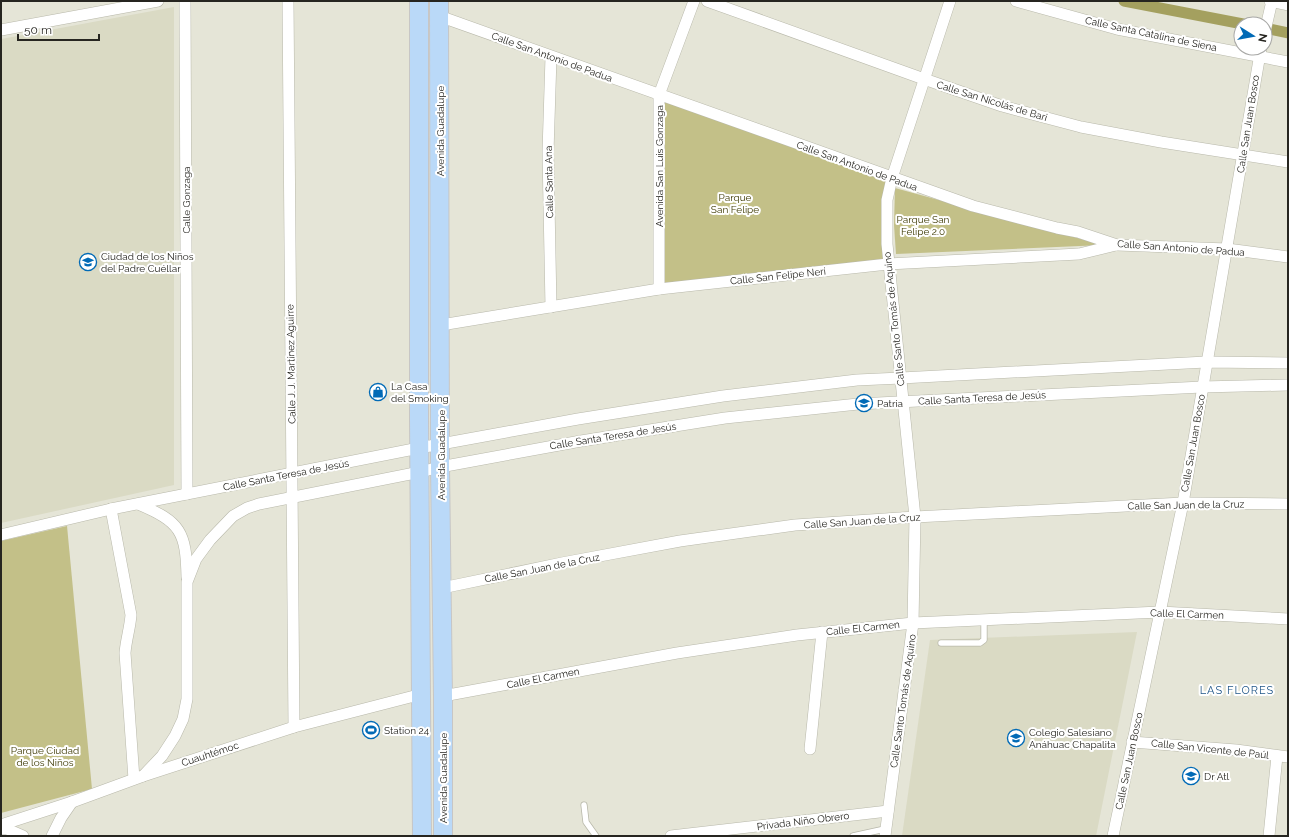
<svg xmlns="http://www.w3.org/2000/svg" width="1289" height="837" font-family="Raleway,sans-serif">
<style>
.built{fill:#dadac4}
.green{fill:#c3c088}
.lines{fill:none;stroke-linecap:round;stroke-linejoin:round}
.canal{stroke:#a4a05f;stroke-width:11}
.service-casing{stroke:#b8b8aa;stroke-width:7}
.minor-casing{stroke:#b8b8aa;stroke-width:12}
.primary-casing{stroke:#c7c6c5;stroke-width:20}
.service{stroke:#fff;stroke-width:5.5}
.minor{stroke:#fff;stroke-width:11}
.primary{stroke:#bad9f8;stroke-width:18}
.labels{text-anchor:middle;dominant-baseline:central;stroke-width:4;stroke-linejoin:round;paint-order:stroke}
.street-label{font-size:10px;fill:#262520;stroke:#fff}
.park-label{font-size:10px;fill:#3f3b05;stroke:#fff}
.poi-label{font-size:10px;fill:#262520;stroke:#fff;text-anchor:start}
.neighbourhood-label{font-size:11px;letter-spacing:1px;fill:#215789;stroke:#fff}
</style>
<rect width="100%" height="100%" fill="#e5e5d7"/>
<!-- built -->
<g class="built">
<path d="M174,7V485L1,523V39Z"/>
<path d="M1137,632L1096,836H902L930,640Z"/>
</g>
<!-- green -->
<g class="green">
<path d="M661,97L889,182L885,261L663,284Z"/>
<path d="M895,188L1103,245L896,254L894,225Z"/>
<path d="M67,526L92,789L1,813V541Z"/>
</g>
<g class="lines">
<!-- canal -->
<g class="canal">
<path d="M1124,1L1243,24"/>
<path d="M1265,28L1288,33"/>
</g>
<!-- service casing -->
<g class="service-casing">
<g id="service">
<path d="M941,643H980L984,640V620"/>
<path d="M584,805L586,822L596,836"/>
<path d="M853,836L885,829"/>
</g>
</g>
<!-- minor casing -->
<g class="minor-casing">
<g id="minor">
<path d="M185,1L187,494"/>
<path d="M288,1L294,727"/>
<path d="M707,1L924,79L1002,106L1081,127L1161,142L1288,162"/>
<path d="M1016,1L1117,29L1288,62"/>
<path d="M1270,1L1288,5"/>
<path d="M439,16L973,206L1057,228L1078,232L1117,245L1227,249L1288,257"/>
<path d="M1,30L158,1"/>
<path d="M1265,31L1272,1"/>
<path d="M659,289V95L694,1"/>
<path d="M551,307L548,152L551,57"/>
<path d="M441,325L659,289L888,264L1079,254L1116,245"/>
<path d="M138,504C181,522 186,532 187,577"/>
<path d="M111,509L131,615C130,628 126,640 125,653L134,779"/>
<path d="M1,535L111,509L419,448L578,419L723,396L857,380L901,378L1206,362L1288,363"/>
<path d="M442,588L562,563L680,541L795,525L915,517L1183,503L1288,504"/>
<path d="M443,696L677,653L797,635L913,623L1160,612L1288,619"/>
<path d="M1132,742L1236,750L1288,757"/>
<path d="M810,749L822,632"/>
<path d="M143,776L162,756L175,736L183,719L187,699V582L196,559L210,540L233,516L247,508L259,504L420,472L440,467L581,441L725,418L858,404L1202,387L1288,385"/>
<path d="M1,825L72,802L143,776L294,727L422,694"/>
<path d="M1,829H7L23,836"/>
<path d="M52,836L61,818L72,802"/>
<path d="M671,836L888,811"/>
<path d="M885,836L913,623L915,517L887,244V200L892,178L950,1"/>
<path d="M1113,836L1183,503L1261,48"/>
<path d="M1269,836L1277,756"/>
</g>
</g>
<!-- primary casing -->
<g class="primary-casing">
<g id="primary">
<path d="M419,1V419L422,836"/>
<path d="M439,1L440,467L443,696V836"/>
</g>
</g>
<!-- service -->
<use href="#service" class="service"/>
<!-- minor -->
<use href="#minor" class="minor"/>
<!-- primary -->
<use href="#primary" class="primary"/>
</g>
<!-- icons -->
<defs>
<g id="school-ring" transform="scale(0.9)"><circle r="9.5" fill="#fff" stroke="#016ab6" stroke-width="1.5"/><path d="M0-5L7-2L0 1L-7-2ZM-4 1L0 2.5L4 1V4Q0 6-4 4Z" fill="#016ab6"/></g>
<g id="shop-ring" transform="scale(0.9)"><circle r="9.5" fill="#fff" stroke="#016ab6" stroke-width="1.5"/><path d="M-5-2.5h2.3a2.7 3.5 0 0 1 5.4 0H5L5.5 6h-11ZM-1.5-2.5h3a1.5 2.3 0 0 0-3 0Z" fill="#016ab6"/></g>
<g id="stadium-ring" transform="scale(0.9)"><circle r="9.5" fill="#fff" stroke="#016ab6" stroke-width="1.5"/><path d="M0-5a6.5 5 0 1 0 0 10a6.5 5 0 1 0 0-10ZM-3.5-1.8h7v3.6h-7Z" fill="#016ab6"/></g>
<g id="university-ring" transform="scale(0.9)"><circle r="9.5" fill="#fff" stroke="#016ab6" stroke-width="1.5"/><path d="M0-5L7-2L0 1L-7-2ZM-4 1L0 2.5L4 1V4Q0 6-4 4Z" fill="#016ab6"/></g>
</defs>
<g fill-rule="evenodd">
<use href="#school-ring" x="88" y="262"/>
<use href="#shop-ring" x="378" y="392"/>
<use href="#school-ring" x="864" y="403"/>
<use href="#stadium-ring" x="371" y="730"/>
<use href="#university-ring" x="1016" y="738"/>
<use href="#school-ring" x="1191" y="776"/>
</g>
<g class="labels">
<!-- street labels -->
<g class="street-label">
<text transform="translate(1151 34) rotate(12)">Calle Santa Catalina de Siena</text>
<text transform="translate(552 57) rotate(20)">Calle San Antonio de Padua</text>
<text transform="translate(992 101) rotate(17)">Calle San Nicolás de Bari</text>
<text transform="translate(1248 124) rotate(-81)">Calle San Juan Bosco</text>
<text transform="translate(440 131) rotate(-90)">Avenida Guadalupe</text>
<text transform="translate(659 166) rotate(-90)">Avenida San Luis Gonzaga</text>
<text transform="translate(857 166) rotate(20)">Calle San Antonio de Padua</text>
<text transform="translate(549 182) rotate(-91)">Calle Santa Ana</text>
<text transform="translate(186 200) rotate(-90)">Calle Gonzaga</text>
<text transform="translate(1181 248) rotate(4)">Calle San Antonio de Padua</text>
<text transform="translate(778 276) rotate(-6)">Calle San Felipe Neri</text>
<text transform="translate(894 319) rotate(-96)">Calle Santo Tomás de Aquino</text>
<text transform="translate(291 364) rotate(-91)">Calle J. J. Martínez Aguirre</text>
<text transform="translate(982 398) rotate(-3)">Calle Santa Teresa de Jesús</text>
<text transform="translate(613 436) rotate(-9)">Calle Santa Teresa de Jesús</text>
<text transform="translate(1193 443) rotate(-80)">Calle San Juan Bosco</text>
<text transform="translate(441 455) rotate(-90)">Avenida Guadalupe</text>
<text transform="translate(286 475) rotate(-11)">Calle Santa Teresa de Jesús</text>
<text transform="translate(1186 505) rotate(-1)">Calle San Juan de la Cruz</text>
<text transform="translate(862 521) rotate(-4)">Calle San Juan de la Cruz</text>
<text transform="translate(542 568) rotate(-11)">Calle San Juan de la Cruz</text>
<text transform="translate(1187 614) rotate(2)">Calle El Carmen</text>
<text transform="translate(863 628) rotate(-6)">Calle El Carmen</text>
<text transform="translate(543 678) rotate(-11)">Calle El Carmen</text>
<text transform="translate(903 701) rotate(-82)">Calle Santo Tomás de Aquino</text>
<text transform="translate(1210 749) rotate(6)">Calle San Vicente de Paúl</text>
<text transform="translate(210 754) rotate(-18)">Cuauhtémoc</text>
<text transform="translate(1129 761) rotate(-78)">Calle San Juan Bosco</text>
<text transform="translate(443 778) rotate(-90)">Avenida Guadalupe</text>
<text transform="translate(803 821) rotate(-7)">Privada Niño Obrero</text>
</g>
<!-- park labels -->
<g class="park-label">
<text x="735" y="197">Parque<tspan x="735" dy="12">San Felipe</tspan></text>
<text x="923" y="219">Parque San<tspan x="923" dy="12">Felipe 2.0</tspan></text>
<text x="45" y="750">Parque Ciudad<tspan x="45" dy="12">de los Niños</tspan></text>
</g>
<!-- poi labels -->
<g class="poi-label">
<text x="101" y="256">Ciudad de los Niños<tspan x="101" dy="12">del Padre Cuéllar</tspan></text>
<text x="391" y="386">La Casa<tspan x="391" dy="12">del Smoking</tspan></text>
<text x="877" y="403">Patria</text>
<text x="384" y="730">Station 24</text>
<text x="1029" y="732">Colegio Salesiano<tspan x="1029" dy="12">Anáhuac Chapalita</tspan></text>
<text x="1204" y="776">Dr Atl</text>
</g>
<!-- neighbourhood labels -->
<g class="neighbourhood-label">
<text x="1237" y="690">LAS FLORES</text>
</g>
</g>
<!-- border -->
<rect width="1289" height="837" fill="none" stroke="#262520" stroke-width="4"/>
<!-- north arrow -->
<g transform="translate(1253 36) rotate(101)"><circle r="19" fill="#ffffff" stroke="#a8a8a6"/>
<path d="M0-3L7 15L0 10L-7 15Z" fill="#016ab6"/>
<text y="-6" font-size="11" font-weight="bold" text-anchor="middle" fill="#262520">N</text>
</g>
<!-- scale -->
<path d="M18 34v6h81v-6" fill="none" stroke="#262520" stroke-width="2"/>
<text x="24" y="34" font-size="12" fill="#262520" stroke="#ffffff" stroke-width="3" paint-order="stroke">50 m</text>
</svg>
